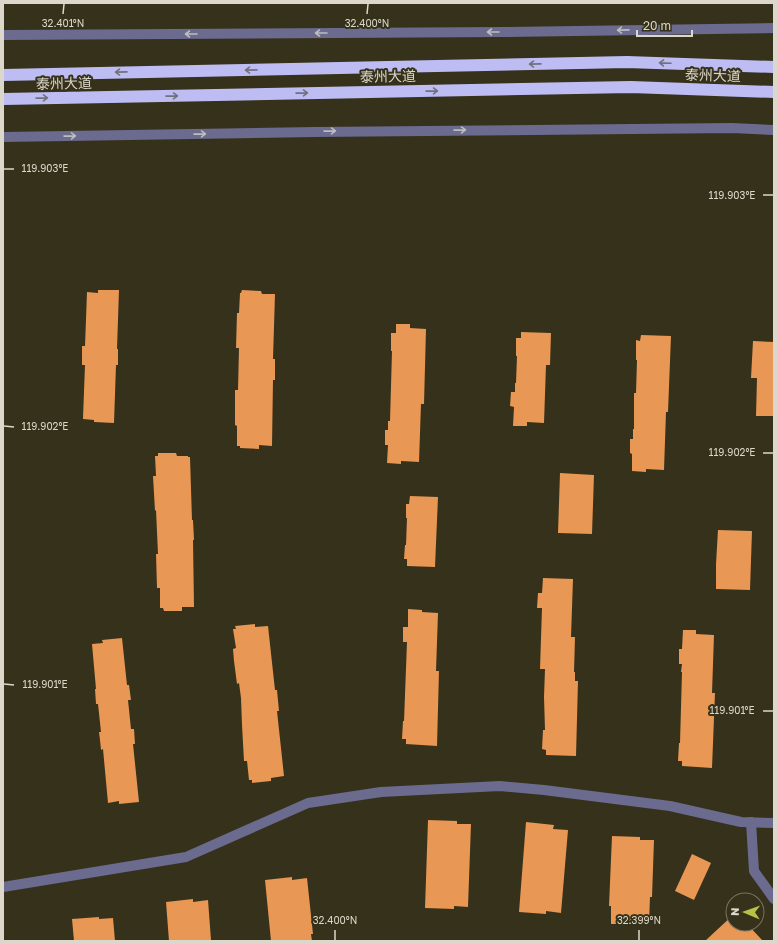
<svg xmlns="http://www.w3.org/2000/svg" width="777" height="944" font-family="'Golos Text','Noto Sans SC',sans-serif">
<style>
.building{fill:#e89754}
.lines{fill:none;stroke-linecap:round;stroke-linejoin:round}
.minor{stroke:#6b6a8f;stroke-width:10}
.highway{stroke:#bdbdf3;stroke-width:12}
.oneway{stroke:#bfbcbc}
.oneway2{stroke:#73707c}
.ticks{fill:none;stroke:#dbd8cb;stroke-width:1.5}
.labels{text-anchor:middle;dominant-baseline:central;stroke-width:4;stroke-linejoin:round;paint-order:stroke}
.street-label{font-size:14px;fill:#dbd8cb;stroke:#36311a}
.ticks-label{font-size:10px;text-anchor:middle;fill:#dbd8cb;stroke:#36311a;stroke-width:4;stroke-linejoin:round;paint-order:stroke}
</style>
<rect width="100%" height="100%" fill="#36311a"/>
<!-- building -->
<g class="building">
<path d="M98,290H119L117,349H118V365H116L114,423L94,422V420L83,419V418L85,365H82V346H85L87,292L98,293Z"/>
<path d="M242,290L261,291L262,294H275L273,359H275V380H273L272,446L259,445V449L240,448V446H237V426L235,425V390H238L239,348H236L237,313H239L240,293H241Z"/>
<path d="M396,324H410V328L426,329L424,404H421L419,462L401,461V464L387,463L388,445H385V430H388V421H390L392,351H391V333H396Z"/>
<path d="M521,332L551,333L550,365H546L544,423L527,422V426H513L514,407L510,406L511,392H515V383H516L517,356H516V338H521Z"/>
<path d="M641,335L671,336L668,412H666L664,470L646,469V472L632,471V454L630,453V439H633V429H634V393H636L637,360H636V340L640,341Z"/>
<path d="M753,341L774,342V416H756L757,378H751Z"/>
<path d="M158,453H176L177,456H188V457H190L192,520H193L194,540H193L194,607H182V611H164L163,608H160V588H157L156,554H158L156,510L155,511L153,476H156L155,456H158Z"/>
<path d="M560,473L594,475L592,534L558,533Z"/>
<path d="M410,496L438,497L435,567L407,566V559H404L405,545H406L407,518H406V504H409Z"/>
<path d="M718,530L752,531L750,590L716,589V564Z"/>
<path d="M543,578L573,579L571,637H575L574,672H575V681H578L576,756L546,755V750L542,749L543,730H545L544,697L545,669H540L542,608H537L538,593H542Z"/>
<path d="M408,609L422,610V612L438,613L436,671H439L437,746L406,744V739H402L403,721H404L407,642H403V627H408Z"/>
<path d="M255,624V627L268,626L275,690H277L279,711H277L284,776L271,778V781L252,783V780H249L247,761H244L242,725L241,698L239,683L237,684L234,661L233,649L236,648L233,629H236L235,626Z"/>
<path d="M683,630H696V634L714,635L712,693H715L712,768L682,766V761H678L679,743H680L682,672H681L682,664H679V649H682Z"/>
<path d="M122,638L127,685H129L131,700H128L131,729H134L135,744H133L139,802L119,804V801L108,803L103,749L101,750L100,740L99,732H101L98,704H96L95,689H96L92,644L103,643L102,640Z"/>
<path d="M428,820L457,821V824H471L468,907L454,906V909L425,908Z"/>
<path d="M526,822L554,825L553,829L568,830L561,913L546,911V914L519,912Z"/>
<path d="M612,836L640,837V840H654L652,897H650L649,924H611V906H609Z"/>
<path d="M692,854L711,863L694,900L675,891Z"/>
<path d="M292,877V880L307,878L313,934H311L312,941H271L265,880Z"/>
<path d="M193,899V902L208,900L211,940L199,941H169L166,902Z"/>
<path d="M733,915V924H747L763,941H705Z"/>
<path d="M99,917V919L113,918L115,941H74L72,919Z"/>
</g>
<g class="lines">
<!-- minor -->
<g class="minor">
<path d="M3,35L503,32L774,28"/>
<path d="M3,137L315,132L732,128L774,130"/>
<path d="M751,822L754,871L774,899"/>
<path d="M3,887L186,857L308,803L381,792L500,786L544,790L670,806L741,822L774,823"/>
</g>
<!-- highway -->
<g class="highway">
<path d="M3,75L627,62L774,67"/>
<path d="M3,99L631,87L774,92"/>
</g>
</g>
<!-- one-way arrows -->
<defs><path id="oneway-shaft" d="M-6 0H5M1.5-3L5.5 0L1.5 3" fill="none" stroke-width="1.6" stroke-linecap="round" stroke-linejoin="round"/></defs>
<g class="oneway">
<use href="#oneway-shaft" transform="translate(623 30) rotate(179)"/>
<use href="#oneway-shaft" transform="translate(493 32) rotate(180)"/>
<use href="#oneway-shaft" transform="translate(321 33) rotate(180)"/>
<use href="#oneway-shaft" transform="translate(191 34) rotate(180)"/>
<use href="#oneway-shaft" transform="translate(460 130) rotate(-1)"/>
<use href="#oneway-shaft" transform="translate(330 131) rotate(-1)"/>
<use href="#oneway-shaft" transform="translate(200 134) rotate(-1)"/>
<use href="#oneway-shaft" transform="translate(70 136) rotate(-1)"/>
</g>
<g class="oneway2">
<use href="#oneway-shaft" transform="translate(665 63) rotate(-178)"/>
<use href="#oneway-shaft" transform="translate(535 64) rotate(179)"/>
<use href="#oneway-shaft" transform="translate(251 70) rotate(179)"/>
<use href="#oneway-shaft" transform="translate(121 72) rotate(179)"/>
<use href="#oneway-shaft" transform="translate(432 91) rotate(-1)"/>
<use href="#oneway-shaft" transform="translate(302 93) rotate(-1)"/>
<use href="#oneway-shaft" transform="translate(172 96) rotate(-1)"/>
<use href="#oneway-shaft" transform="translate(42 98) rotate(-1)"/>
</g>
<!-- ticks -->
<path class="ticks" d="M63,14L64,4M367,14L368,4M4,169H14M763,195H773M4,426L14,427M763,453H773M4,684L14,685M763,711H773M335,940V930M639,940V930"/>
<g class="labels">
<!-- street labels -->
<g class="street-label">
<text transform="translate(713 75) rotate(2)">泰州大道</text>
<text transform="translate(388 76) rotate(-1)">泰州大道</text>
<text transform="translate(64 83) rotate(-1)">泰州大道</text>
</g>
</g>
<g class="ticks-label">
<text x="63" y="27">32.401°N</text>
<text x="367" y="27">32.400°N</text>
<text x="45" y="172">119.903°E</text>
<text x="732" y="199">119.903°E</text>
<text x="45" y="430">119.902°E</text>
<text x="732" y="456">119.902°E</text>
<text x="45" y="688">119.901°E</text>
<text x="732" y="714">119.901°E</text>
<text x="335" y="924">32.400°N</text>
<text x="639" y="924">32.399°N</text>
</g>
<!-- border -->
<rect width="777" height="944" fill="none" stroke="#dbd8cb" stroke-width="8"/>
<!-- north arrow -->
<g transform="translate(745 912) rotate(272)"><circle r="19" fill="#36311a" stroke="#787461"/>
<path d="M0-3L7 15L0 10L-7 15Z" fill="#b8c147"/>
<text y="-6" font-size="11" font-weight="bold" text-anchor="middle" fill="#dbd8cb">N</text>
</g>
<!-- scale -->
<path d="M637 30v6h55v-6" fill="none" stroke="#dbd8cb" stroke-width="2"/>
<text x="643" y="30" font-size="12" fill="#dbd8cb" stroke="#36311a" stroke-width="3" paint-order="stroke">20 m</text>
</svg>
